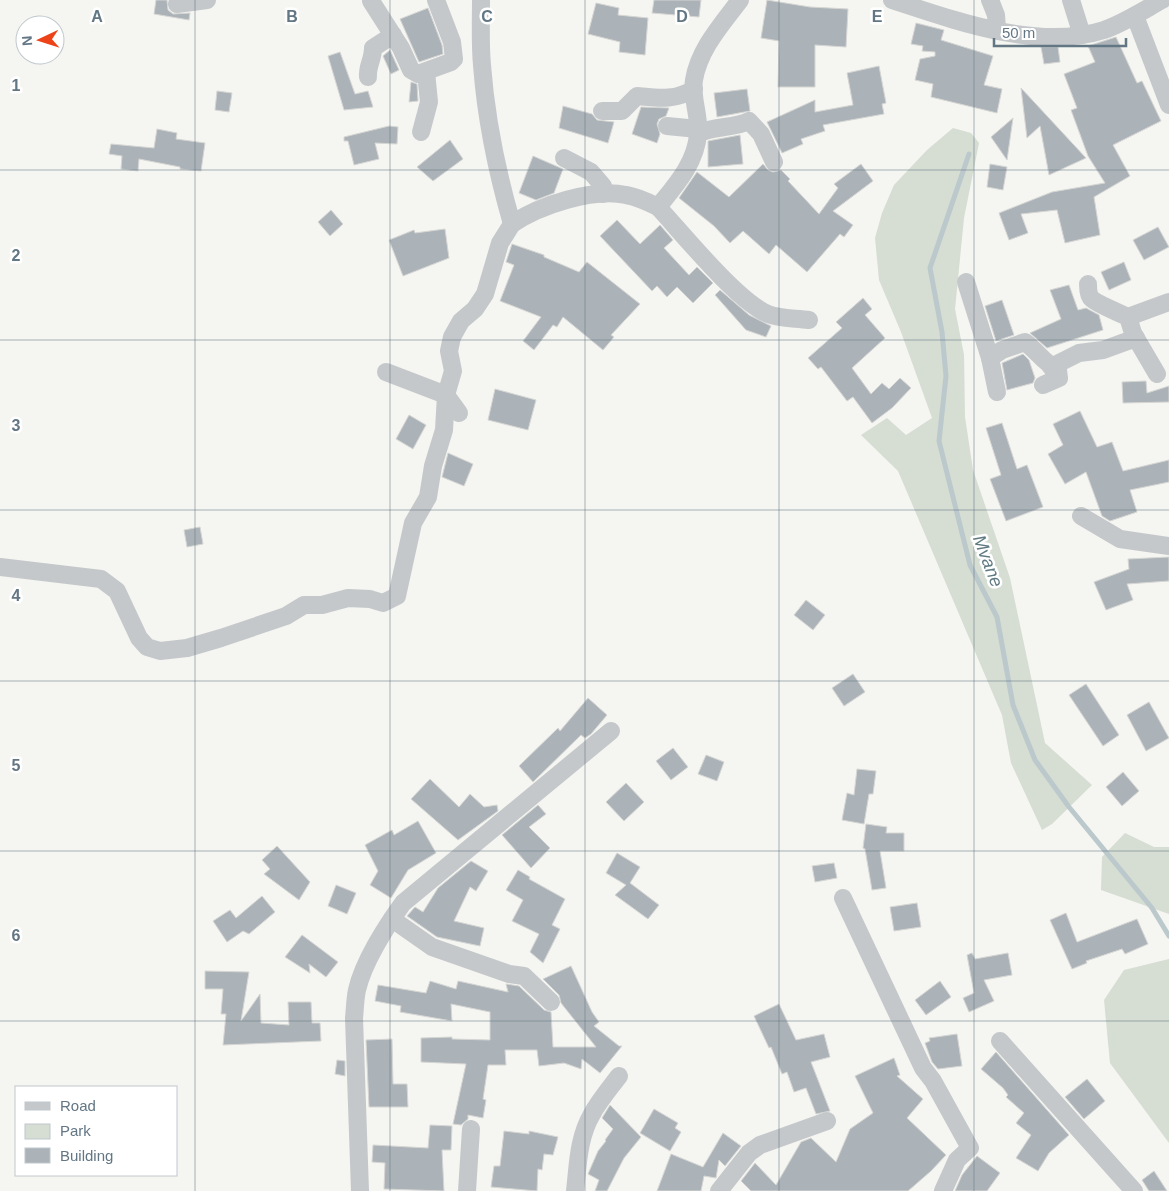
<svg xmlns="http://www.w3.org/2000/svg" width="1169" height="1191" font-family="Arial,sans-serif">
<style>
.green{fill:#d6ddd2}
.lines{fill:none;stroke-linecap:round;stroke-linejoin:round}
.stream{stroke:#bbc8cc;stroke-width:5}
.building{fill:#abb3b8;stroke:#d6d6d4}
.minor{stroke:#c4c8cb;stroke-width:18}
.grid{fill:none;stroke:#627684;stroke-width:1;stroke-opacity:0.55}
.labels{text-anchor:middle;dominant-baseline:central;stroke-width:5;stroke-linejoin:round;paint-order:stroke}
.water-label{font-size:18px;font-style:italic;fill:#5e7981;stroke:#fff}
.grid-label{font-size:16px;text-anchor:middle;font-weight:bold;fill:#627684;stroke:#fff;stroke-width:5;stroke-linejoin:round;paint-order:stroke}
</style>
<rect width="100%" height="100%" fill="#f5f5f1"/>
<!-- green -->
<g class="green">
<path d="M953,128L971,133L979,143L964,218L955,309L964,355L965,417L973,470L1010,578L1045,743L1092,785L1052,824L1042,830L1011,763L1002,715L898,471L861,435L887,418L906,435L932,418L901,332L879,280L875,238L882,213L894,185L927,150Z"/>
<path d="M1125,833L1154,847H1169V914L1101,890L1102,857Z"/>
<path d="M1169,959V1143L1110,1063L1104,1000L1124,970Z"/>
</g>
<g class="lines">
<!-- stream -->
<path class="stream" d="M969,154L930,268L942,332L946,376L939,441L970,565L997,617L1013,705L1035,760L1069,807L1152,908L1169,936"/>
</g>
<!-- building -->
<g class="building">
<path d="M156,0H167L168,10L173,14L190,13L189,20L154,14Z"/>
<path d="M654,0H701L699,17L652,13Z"/>
<path d="M767,0L810,7L848,9L846,47L815,45V87H778L779,41L761,38Z"/>
<path d="M596,3L619,8L618,15L648,18L645,55L619,52L620,42L588,34Z"/>
<path d="M428,8L442,45L443,54L419,62L400,19Z"/>
<path d="M916,23L944,30L941,40L993,56L984,85L1002,89L997,113L931,97L933,84L915,80L920,59L935,56V52L922,51L923,46L911,44Z"/>
<path d="M1116,37L1137,83L1142,81L1161,121L1113,145L1130,176L1094,197L1100,235L1065,243L1057,210L1021,214L1028,233L1009,240L999,213L1052,192L1105,183L1088,156L1071,110L1077,108L1064,74L1095,62L1088,46Z"/>
<path d="M1041,47H1058L1060,62L1044,64Z"/>
<path d="M390,50L399,70L391,74L383,56Z"/>
<path d="M340,52L355,94L368,91L373,107L344,110L328,56Z"/>
<path d="M879,66L886,103L882,104L884,114L823,125L825,131L801,139L803,144L782,153L767,122L815,100V112L853,105L847,73Z"/>
<path d="M411,82L417,84L418,101L409,102Z"/>
<path d="M1021,88L1035,103L1086,158L1049,175L1040,126L1027,138Z"/>
<path d="M747,89L750,111L717,117L714,93Z"/>
<path d="M217,91L232,93L229,112L215,110Z"/>
<path d="M563,106L592,114L597,120L614,122L608,143L559,128Z"/>
<path d="M641,107L669,108L666,116L659,119L657,124L660,134L657,143L632,134Z"/>
<path d="M1013,118L1007,160L991,137Z"/>
<path d="M389,126L398,127L397,144L375,143L379,159L354,165L348,141H344V137Z"/>
<path d="M157,129L177,133L176,139L205,143L201,171L180,169V167L139,159L138,171L121,169L122,156L109,154L111,144L154,148Z"/>
<path d="M740,135L743,164L708,167V141Z"/>
<path d="M450,140L463,159L433,181L417,167Z"/>
<path d="M533,156L563,169L554,193L536,200L519,193Z"/>
<path d="M763,164L768,170L773,172L781,170L790,179L788,181L819,214L838,188L834,184L861,164L873,181L833,211L853,225L844,237L840,234L807,272L776,245L769,254L743,231L730,243L714,226L679,198L697,172L729,197Z"/>
<path d="M990,164L1007,167L1003,190L987,187Z"/>
<path d="M331,210L343,224L330,236L318,222Z"/>
<path d="M617,220L640,244L660,225L673,240L664,248L689,275L697,267L713,283L693,303L677,287L667,297L657,286L652,291L600,236Z"/>
<path d="M1158,227L1169,247L1144,260L1133,240Z"/>
<path d="M445,229L449,258L403,276L389,240L414,230L415,233Z"/>
<path d="M512,244L544,255V257L579,272L587,262L640,304L611,335L614,337L603,350L563,317L557,327L553,325L534,350L523,341L541,317L500,301L514,265L506,262Z"/>
<path d="M1124,262L1131,280L1109,290L1101,272Z"/>
<path d="M1069,285L1078,310L1086,308L1099,315L1103,330L1047,348L1030,333L1061,319L1050,290Z"/>
<path d="M720,290L749,315L771,326L766,337L746,330L715,295Z"/>
<path d="M863,298L872,309L865,315L885,338L852,368L871,394L882,383L889,389L900,378L911,388L892,408L872,423L853,397L847,401L821,367L818,369L808,358L842,328L836,322Z"/>
<path d="M1002,300L1014,335L996,341L985,306Z"/>
<path d="M1023,354L1029,360L1035,378L1033,383L1007,390L1002,363Z"/>
<path d="M1146,381L1147,393L1169,386V402L1123,403L1122,382Z"/>
<path d="M495,389L536,400L528,430L488,420Z"/>
<path d="M1080,411L1097,447L1112,442L1123,471L1169,460V482L1130,490L1137,512L1110,521L1102,516L1086,472L1065,484L1048,454L1063,445L1053,424Z"/>
<path d="M409,415L426,425L413,449L396,439Z"/>
<path d="M1002,423L1017,469L1027,465L1043,507L1006,521L990,479L1001,475L986,428Z"/>
<path d="M448,453L473,464L464,486L442,477Z"/>
<path d="M200,527L203,544L187,547L184,530Z"/>
<path d="M1169,557V581L1127,584L1133,600L1106,610L1094,582L1129,569L1128,559Z"/>
<path d="M806,600L825,615L813,630L794,615Z"/>
<path d="M853,674L865,692L844,706L832,688Z"/>
<path d="M1086,684L1119,735L1103,746L1069,695Z"/>
<path d="M588,698L607,715L591,734L585,738L581,735L533,782L519,766L558,728L560,731Z"/>
<path d="M1149,702L1169,738L1146,751L1127,715Z"/>
<path d="M673,748L688,767L671,780L656,761Z"/>
<path d="M706,755L724,762L717,781L698,774Z"/>
<path d="M857,769L876,771L873,794H869L864,824L842,820L847,793L854,795Z"/>
<path d="M1123,772L1139,791L1122,806L1106,787Z"/>
<path d="M430,779L459,807L470,794L484,807L497,805L498,811L458,840L411,799Z"/>
<path d="M626,783L644,802L624,821L606,802Z"/>
<path d="M538,805L546,814L529,827L550,848L531,868L502,835Z"/>
<path d="M418,821L436,853L408,870L391,898L370,885L378,871L365,845L392,830L394,835Z"/>
<path d="M866,824L887,827L886,833H904V851H880L886,888L872,890L865,849L863,848Z"/>
<path d="M277,846L310,882L299,900L264,874L270,869L262,860Z"/>
<path d="M617,853L640,867L630,883L659,905L648,919L615,895L626,885L606,873Z"/>
<path d="M471,861L488,871L476,891L470,887L454,921L484,928L480,946L437,937L407,916L415,907L423,912L438,888Z"/>
<path d="M834,863L837,878L815,882L812,866Z"/>
<path d="M518,870L530,877L529,879L565,899L552,925L560,929L543,963L530,952L539,934L512,921L523,900L506,890Z"/>
<path d="M336,885L356,893L347,914L328,906Z"/>
<path d="M262,896L275,912L249,934L243,931L227,942L213,921L230,910L236,918Z"/>
<path d="M917,903L921,927L894,931L890,907Z"/>
<path d="M1066,913L1077,942L1137,919L1148,944L1125,954L1122,949L1086,961L1087,963L1072,969L1050,920Z"/>
<path d="M302,935L338,962L326,977L309,964L310,973L285,957Z"/>
<path d="M972,953L975,959L1008,953L1012,975L984,980L994,1001L969,1012L963,998L974,993L967,955Z"/>
<path d="M571,966L592,1012L599,1022L594,1026L619,1046H622L600,1073L582,1059L581,1069L564,1063L539,1066L537,1050H505L506,1065H488L483,1099L486,1100L483,1118L468,1115V1119L461,1125L453,1124L466,1064L421,1062V1038L452,1037V1039L490,1040V1012L451,1004L452,1021L400,1012L401,1006L375,1001L378,985L426,993L430,981L456,989L458,981L508,992L506,984L519,986L544,1010L551,1012L553,1047H596L561,1003L559,995L543,979Z"/>
<path d="M205,971L249,972L241,1021L260,994L261,1023L289,1025L288,1002H311L312,1023H320L321,1041L223,1045L226,1014H221L223,989H205Z"/>
<path d="M940,981L951,997L926,1015L915,1000Z"/>
<path d="M779,1004L796,1040L824,1034L830,1057L811,1062L830,1111L816,1114L806,1088L794,1092L787,1072L782,1074L771,1047L769,1048L754,1016Z"/>
<path d="M957,1034L962,1066L938,1069L932,1062L925,1043L930,1041L929,1038Z"/>
<path d="M392,1039L393,1084H407L408,1107H369L366,1040Z"/>
<path d="M996,1052L1069,1135L1049,1153L1038,1171L1016,1158L1031,1135L1016,1123L1024,1113L1006,1097L1008,1095L1003,1088L981,1069Z"/>
<path d="M894,1058L900,1075L897,1076L923,1099L907,1118L946,1155L931,1171L908,1191H751L741,1181L755,1163L776,1185L801,1142L811,1138L836,1162L850,1129L873,1113L855,1076Z"/>
<path d="M337,1060L345,1061V1076L335,1074Z"/>
<path d="M1087,1079L1105,1101L1084,1119L1065,1097Z"/>
<path d="M610,1105L641,1137L624,1158L607,1191H595L599,1180L588,1174L598,1151L606,1141L605,1140L613,1129L602,1118Z"/>
<path d="M654,1109L678,1123L675,1128L681,1132L670,1151L640,1133Z"/>
<path d="M430,1125L452,1126L451,1150H442L444,1191L384,1189L385,1163L372,1162L373,1145L428,1148Z"/>
<path d="M504,1131L529,1134V1131L558,1137L553,1155L544,1154L542,1170L538,1169L537,1191L491,1187L494,1166H500Z"/>
<path d="M723,1133L741,1146L725,1166L719,1160L716,1178L704,1176L701,1191H657L671,1154L703,1167Z"/>
<path d="M977,1156L1000,1173L987,1191H955L962,1175Z"/>
<path d="M1154,1171L1167,1191H1149L1142,1180Z"/>
</g>
<g class="lines">
<!-- minor -->
<g class="minor">
<path d="M481,0C481,22 480,44 482,65C486,119 497,172 512,224C540,205 593,188 626,195C638,197 648,202 658,207C675,186 696,163 698,134C700,116 691,98 694,80C699,49 722,24 740,0"/>
<path d="M892,0C956,21 1038,51 1104,30C1124,23 1144,10 1162,0"/>
<path d="M990,0L996,15L997,29"/>
<path d="M1071,0L1082,35"/>
<path d="M371,1L401,48L411,70L418,74L451,62L454,59L452,42L436,0"/>
<path d="M177,4L207,0"/>
<path d="M1135,16L1169,105"/>
<path d="M368,77C367,66 373,60 373,48L393,35"/>
<path d="M602,111H622L637,96C658,98 675,101 694,89"/>
<path d="M667,126L698,129"/>
<path d="M421,132L429,102L426,72"/>
<path d="M698,134C714,125 733,129 749,121L761,134L774,162"/>
<path d="M564,158L591,172L603,186V194"/>
<path d="M658,207C683,234 737,301 768,314C780,319 796,318 809,320"/>
<path d="M966,282L990,358L997,392"/>
<path d="M1088,284C1088,288 1088,296 1092,299C1094,302 1121,314 1128,317L1133,333L1157,374"/>
<path d="M1128,317L1169,302"/>
<path d="M990,358L1002,350L1025,342C1037,351 1045,364 1058,370L1059,378L1043,385"/>
<path d="M1051,367L1079,353L1103,350L1136,338"/>
<path d="M386,372L446,395L459,413"/>
<path d="M1081,516L1120,539L1169,546"/>
<path d="M0,567L101,579L117,591L139,638L147,647L160,651L187,648L221,638L286,616L304,605H322L348,598L370,599L383,603L397,596L413,523L428,497L433,466L444,430L446,395L453,371L449,351L452,337L461,321L475,309L485,294L500,243L512,224"/>
<path d="M843,898L923,1068L933,1081L970,1148L957,1160L943,1191"/>
<path d="M392,919L432,947L509,974L524,976L551,1002"/>
<path d="M1000,1041L1134,1191"/>
<path d="M360,1191L354,1018C355,1009 355,999 357,990C363,963 386,926 403,903L611,731"/>
<path d="M467,1191L471,1129"/>
<path d="M575,1191C578,1165 578,1138 592,1114C599,1101 610,1088 619,1076"/>
<path d="M719,1191L749,1153L760,1145L827,1121"/>
</g>
</g>
<!-- grid -->
<path class="grid" d="M195,0V1191M390,0V1191M585,0V1191M779,0V1191M974,0V1191M0,170H1169M0,340H1169M0,510H1169M0,681H1169M0,851H1169M0,1021H1169"/>
<g class="labels">
<!-- water labels -->
<g class="water-label">
<text transform="translate(988 561) rotate(69)">Mvane</text>
</g>
</g>
<g class="grid-label">
<text x="97" y="22">A</text>
<text x="292" y="22">B</text>
<text x="487" y="22">C</text>
<text x="682" y="22">D</text>
<text x="877" y="22">E</text>
<text x="16" y="91">1</text>
<text x="16" y="261">2</text>
<text x="16" y="431">3</text>
<text x="16" y="601">4</text>
<text x="16" y="771">5</text>
<text x="16" y="941">6</text>
</g>
<!-- legend -->
<rect x="15" y="1086" width="162" height="90" fill="#ffffff" stroke="#c0c8ce"/>
<rect x="25" y="1102" width="25" height="8" fill="#c4c8cb" stroke="#c0c8ce"/>
<text x="60" y="1111" font-size="15" fill="#627684">Road</text>
<rect x="25" y="1124" width="25" height="15" fill="#d6ddd2" stroke="#c0c8ce"/>
<text x="60" y="1136" font-size="15" fill="#627684">Park</text>
<rect x="25" y="1148" width="25" height="15" fill="#abb3b8" stroke="#c0c8ce"/>
<text x="60" y="1161" font-size="15" fill="#627684">Building</text>
<!-- north arrow -->
<g transform="translate(40 40) rotate(266)"><circle r="24" fill="#ffffff" stroke="#c0c8ce"/>
<path d="M0-4L9 19L0 12L-9 19Z" fill="#ed4318"/>
<text y="-8" font-size="14" font-weight="bold" text-anchor="middle" fill="#627684">N</text>
</g>
<!-- scale -->
<path d="M994 38v8h132v-8" fill="none" stroke="#627684" stroke-width="2.5"/>
<text x="1002" y="38" font-size="15" fill="#627684" stroke="#ffffff" stroke-width="4" paint-order="stroke">50 m</text>
</svg>
